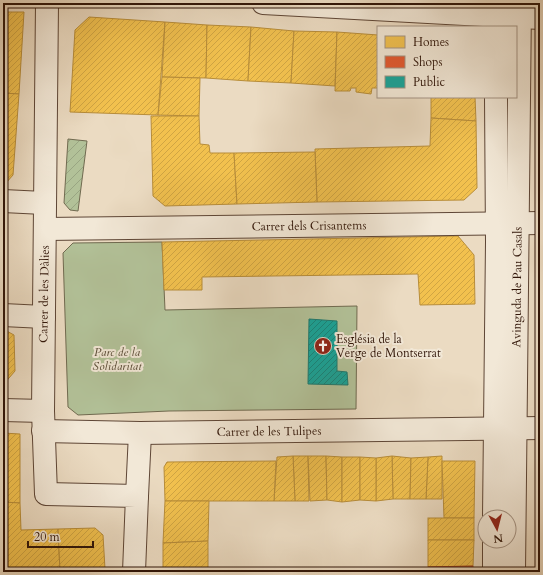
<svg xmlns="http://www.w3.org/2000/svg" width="543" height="575" font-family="Cardo,serif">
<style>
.green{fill:#b2c198;stroke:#706a50}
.garden{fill:url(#garden-furrows);stroke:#706a50}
.homes{fill:url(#homes-hatch);stroke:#b88d39}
.shops{fill:url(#shops-hatch);stroke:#ae4323}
.public{fill:url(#public-hatch);stroke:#1e786d}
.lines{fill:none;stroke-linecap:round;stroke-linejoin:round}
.minor-casing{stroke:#5e4636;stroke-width:24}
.minor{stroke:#f2e8d7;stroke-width:22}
.labels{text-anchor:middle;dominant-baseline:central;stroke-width:4;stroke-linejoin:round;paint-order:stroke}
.street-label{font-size:12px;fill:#2f1408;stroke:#f2e8d7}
.poi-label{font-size:12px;fill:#2f1408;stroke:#f2e8d7;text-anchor:start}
.park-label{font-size:12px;font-style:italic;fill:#564833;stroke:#f2e8d7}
</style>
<defs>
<pattern id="garden-furrows" width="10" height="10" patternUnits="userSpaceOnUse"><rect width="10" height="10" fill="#b2c198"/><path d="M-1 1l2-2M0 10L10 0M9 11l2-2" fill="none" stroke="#99a582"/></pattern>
<pattern id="homes-hatch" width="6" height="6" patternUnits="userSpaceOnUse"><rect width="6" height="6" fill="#f2c14e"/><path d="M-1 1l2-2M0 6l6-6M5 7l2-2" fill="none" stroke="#d0a543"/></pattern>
<pattern id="shops-hatch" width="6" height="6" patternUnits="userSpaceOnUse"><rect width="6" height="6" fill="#e4572e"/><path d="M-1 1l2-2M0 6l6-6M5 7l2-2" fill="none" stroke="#b94725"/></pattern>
<pattern id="public-hatch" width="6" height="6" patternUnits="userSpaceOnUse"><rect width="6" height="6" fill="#17a398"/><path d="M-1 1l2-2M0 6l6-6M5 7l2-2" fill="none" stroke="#15847a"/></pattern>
</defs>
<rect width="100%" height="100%" fill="#ebdbc2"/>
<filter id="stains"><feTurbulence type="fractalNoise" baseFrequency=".005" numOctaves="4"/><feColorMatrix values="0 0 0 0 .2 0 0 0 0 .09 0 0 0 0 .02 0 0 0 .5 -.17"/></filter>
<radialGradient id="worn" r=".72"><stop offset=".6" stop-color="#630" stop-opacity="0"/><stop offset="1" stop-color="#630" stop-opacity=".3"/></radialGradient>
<!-- green -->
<path class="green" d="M162,242L165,310L357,306L356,409L169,411L78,415L68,407L63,253L73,243Z"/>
<!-- garden -->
<path class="garden" d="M68,139L87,141L78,211L70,210L64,203Z"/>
<!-- homes -->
<g class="homes">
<path d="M3,12H24L19,94L3,93Z"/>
<path d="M89,17L165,22L158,115L70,112L75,30Z"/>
<path d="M165,22L207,25L206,78L162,77Z"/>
<path d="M207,25L251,27L248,81L206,78Z"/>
<path d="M251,27L294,31L291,83L248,81Z"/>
<path d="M294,31L337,32L335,86L291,83Z"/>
<path d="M337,32L378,35V88H372L371,94L356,92V88H351L350,91H335Z"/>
<path d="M162,77L200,78L199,116L158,115Z"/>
<path d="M3,93L19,94L13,175L6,183H3Z"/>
<path d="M431,97H475L476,121L431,118Z"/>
<path d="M151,116H199L200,144L209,145L210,153H234L237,204L165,206L153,196Z"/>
<path d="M431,118L476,121L477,188L464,200L317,202L315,149L430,146Z"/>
<path d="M539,146H540V187L539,186Z"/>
<path d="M315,152L317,202L237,204L234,153Z"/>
<path d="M3,224L5,225L3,290Z"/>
<path d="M458,236L474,255L475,304L420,305L418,274L202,277V290H164L162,242Z"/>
<path d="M540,254V276L538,256Z"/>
<path d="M3,329L14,335L15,371L3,385Z"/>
<path d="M3,433L20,434V503L3,502Z"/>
<path d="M540,453V513H537L538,454Z"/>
<path d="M293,456H308L309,501H295Z"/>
<path d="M293,456L295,501H274L277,457Z"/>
<path d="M308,456H326L327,500L310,501Z"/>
<path d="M326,456L342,457V502L327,500Z"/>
<path d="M392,456L411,458L410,499H393Z"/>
<path d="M392,456L393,499L376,501V458Z"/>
<path d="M442,456V499H426L428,457Z"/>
<path d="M342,457H360V500L342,502Z"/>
<path d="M360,457L376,458V501L360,500Z"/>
<path d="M428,457L426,499H410L411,458Z"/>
<path d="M276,461L274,501H165L164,467L167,462Z"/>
<path d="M442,461H475L474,518H444Z"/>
<path d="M165,501H209L208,541L163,543Z"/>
<path d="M3,502L20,503L21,530L58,529L60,572H3Z"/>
<path d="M537,513H540V566H538Z"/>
<rect x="428" y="518" width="46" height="22"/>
<path d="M95,528L103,535L105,569L60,571L58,529Z"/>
<path d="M428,540H474L473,566L428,567Z"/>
<path d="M208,541V572H163V543Z"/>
<path d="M105,569V572H60V571Z"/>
</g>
<!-- shops -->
<path class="shops" d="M473,566V572H428V567Z"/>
<!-- public -->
<path class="public" d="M309,319L337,321V371L347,372L348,385L308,384Z"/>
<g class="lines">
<!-- minor casing -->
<g class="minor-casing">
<g id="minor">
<path d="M47,3L43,411L46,494L137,496L134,572"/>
<path d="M263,3L540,18"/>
<path d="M3,201L44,203"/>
<path id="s1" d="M45,229L540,223"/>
<path d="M3,315L44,317"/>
<path d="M3,410L43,411"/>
<path id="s2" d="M43,431L140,433L540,428"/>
<path d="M137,496L140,433"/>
<path d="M494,517L497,242L496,97"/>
<path d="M494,572V541"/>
<path id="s3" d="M514,572L520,3"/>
</g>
</g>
<!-- minor -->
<use href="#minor" class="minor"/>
</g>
<!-- icons -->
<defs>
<g id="church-disc" transform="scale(0.9)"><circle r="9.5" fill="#8f2418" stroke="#f2e8d7"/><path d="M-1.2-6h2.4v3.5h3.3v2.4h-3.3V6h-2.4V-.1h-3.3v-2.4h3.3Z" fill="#fff"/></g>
</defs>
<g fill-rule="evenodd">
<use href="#church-disc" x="323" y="346"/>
</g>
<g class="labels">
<!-- street labels -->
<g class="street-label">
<text stroke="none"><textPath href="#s1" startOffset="264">Carrer dels Crisantems</textPath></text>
<text stroke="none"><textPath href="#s3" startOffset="285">Avinguda de Pau Casals</textPath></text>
<text transform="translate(44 294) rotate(-89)">Carrer de les Dàlies</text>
<text stroke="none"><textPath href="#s2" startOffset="226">Carrer de les Tulipes</textPath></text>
</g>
<!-- poi labels -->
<g class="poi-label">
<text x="336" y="339">Església de la<tspan x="336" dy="14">Verge de Montserrat</tspan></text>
</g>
<!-- park labels -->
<g class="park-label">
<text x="117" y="352">Parc de la<tspan x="117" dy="14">Solidaritat</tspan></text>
</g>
</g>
<!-- margin -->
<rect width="543" height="575" fill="none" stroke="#ebdbc2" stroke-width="16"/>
<rect x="4" y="4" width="535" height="567" fill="none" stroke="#2f1408" stroke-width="2"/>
<rect x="8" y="8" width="527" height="559" fill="none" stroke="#2f1408"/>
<!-- legend -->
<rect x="377" y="26" width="140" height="72" fill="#f2e8d7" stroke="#a49384"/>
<rect x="385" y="36" width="20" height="12" fill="#f2c14e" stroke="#a49384"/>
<text x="413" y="46" font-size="12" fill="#2f1408">Homes</text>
<rect x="385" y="56" width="20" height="12" fill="#e4572e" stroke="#a49384"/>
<text x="413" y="66" font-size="12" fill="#2f1408">Shops</text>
<rect x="385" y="76" width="20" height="12" fill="#17a398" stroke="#a49384"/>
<text x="413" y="86" font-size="12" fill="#2f1408">Public</text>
<!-- north arrow -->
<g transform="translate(497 529) rotate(173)"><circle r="19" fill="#f2e8d7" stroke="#a49384"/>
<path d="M0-3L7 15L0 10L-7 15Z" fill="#8f2418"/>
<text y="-6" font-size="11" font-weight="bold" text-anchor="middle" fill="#2f1408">N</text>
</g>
<!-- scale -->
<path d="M28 541v6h65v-6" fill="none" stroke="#2f1408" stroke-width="2"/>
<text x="34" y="541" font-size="12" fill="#2f1408" stroke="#f2e8d7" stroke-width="3" paint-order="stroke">20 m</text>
<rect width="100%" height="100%" filter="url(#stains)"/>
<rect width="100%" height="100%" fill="url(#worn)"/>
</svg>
